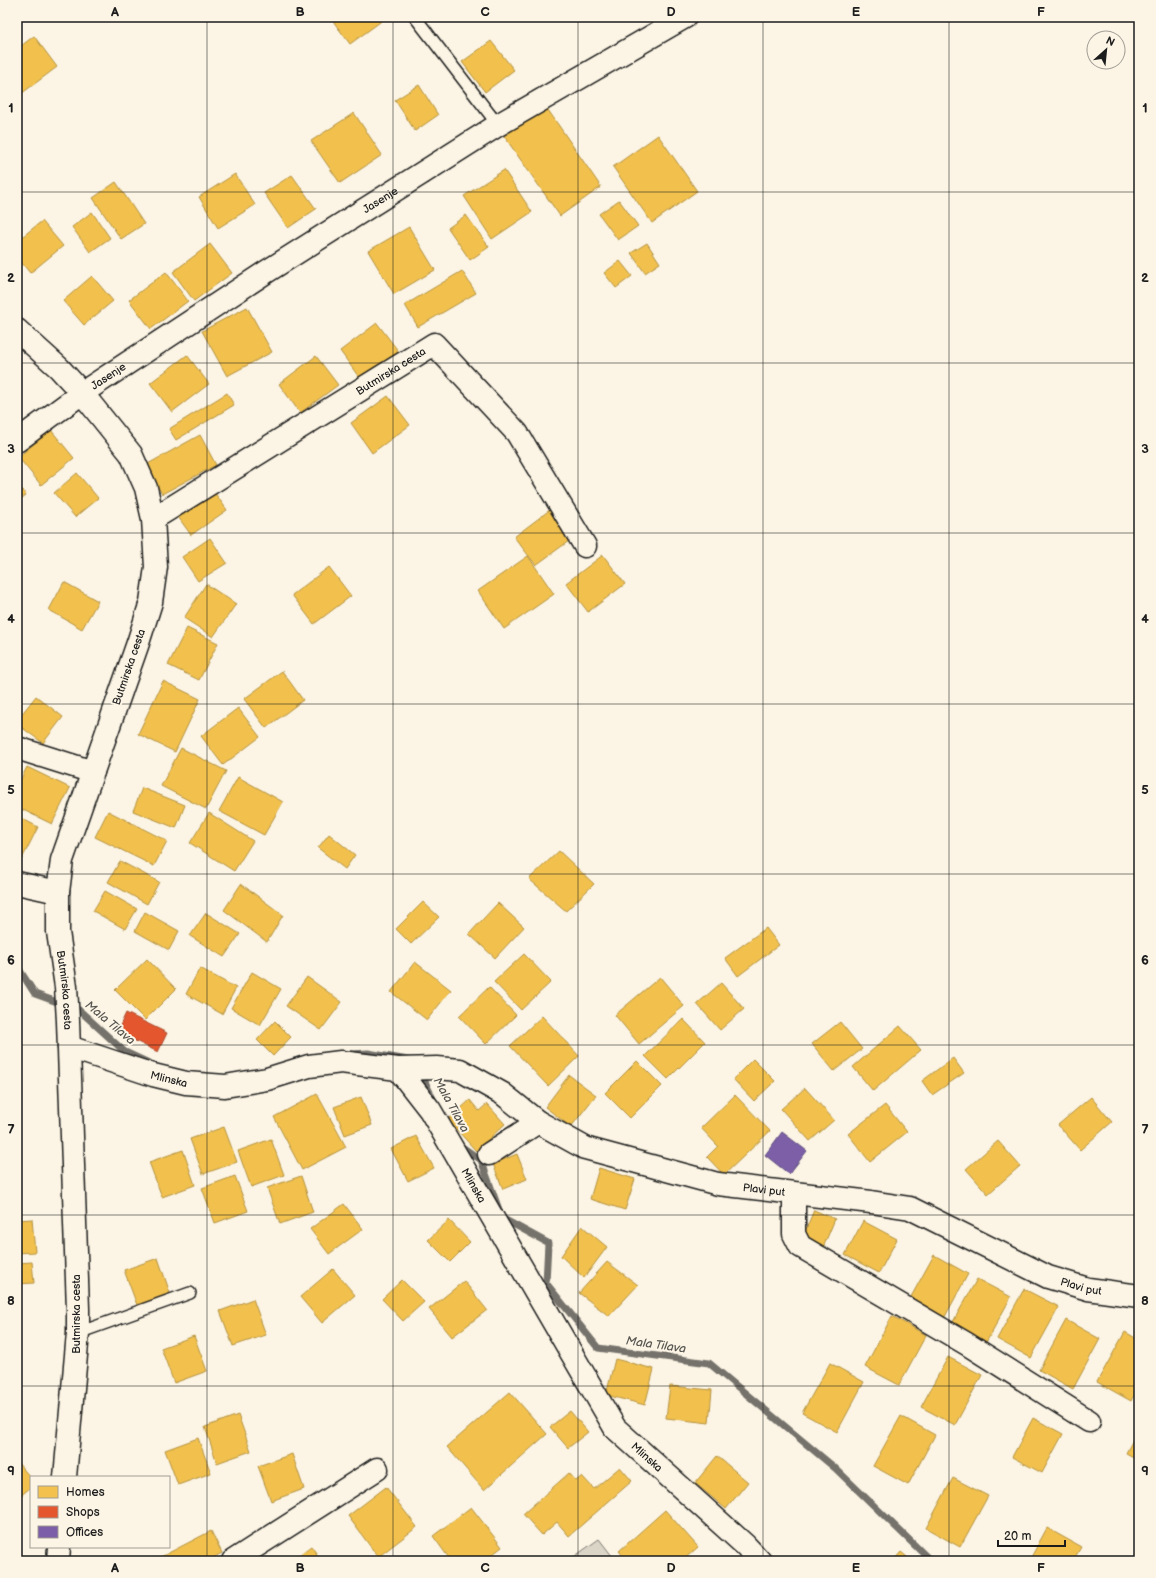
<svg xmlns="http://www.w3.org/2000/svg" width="1156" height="1578" font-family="'Balsamiq Sans',sans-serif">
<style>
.green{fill:#dbd5c8;stroke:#7c7872}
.homes{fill:#f2c14e;stroke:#b2903f}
.shops{fill:#e4572e;stroke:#a84529}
.offices{fill:#7b5ea7;stroke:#5e4a7d}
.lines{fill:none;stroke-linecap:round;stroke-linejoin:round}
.stream{stroke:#75726c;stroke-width:7}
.lane-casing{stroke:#1c1c1c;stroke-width:14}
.street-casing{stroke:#1c1c1c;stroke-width:25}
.secondary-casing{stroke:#1c1c1c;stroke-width:25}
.lane{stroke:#fcf5e5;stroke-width:11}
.street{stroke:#fcf5e5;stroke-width:22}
.secondary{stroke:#fcf5e5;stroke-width:22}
.grid{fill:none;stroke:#1c1c1c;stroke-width:1;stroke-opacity:0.55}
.labels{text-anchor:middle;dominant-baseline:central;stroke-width:4;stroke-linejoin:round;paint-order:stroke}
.street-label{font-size:11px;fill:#1c1c1c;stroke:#fcf5e5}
.water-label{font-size:12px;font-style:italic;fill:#575551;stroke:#fcf5e5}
.neatline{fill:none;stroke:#1c1c1c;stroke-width:1.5}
.grid-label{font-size:13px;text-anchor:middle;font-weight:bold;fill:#1c1c1c}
</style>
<rect width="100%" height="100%" fill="#fcf5e5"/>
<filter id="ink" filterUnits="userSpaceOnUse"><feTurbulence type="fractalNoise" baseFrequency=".025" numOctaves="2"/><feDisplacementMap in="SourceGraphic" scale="8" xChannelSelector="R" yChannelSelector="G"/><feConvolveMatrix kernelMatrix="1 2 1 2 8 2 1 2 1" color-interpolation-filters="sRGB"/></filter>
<g filter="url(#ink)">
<!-- green -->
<path class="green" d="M599,1539L616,1561H568Z"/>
<!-- homes -->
<g class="homes">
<path d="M330,17H387L350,44Z"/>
<path d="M34,36L57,67L17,97V49Z"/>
<path d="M491,41L514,70L485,92L462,62Z"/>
<path d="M419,85L438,115L415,131L395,100Z"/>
<path d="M546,107L601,187L560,216L504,136Z"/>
<path d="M354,113L382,155L340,183L311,141Z"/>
<path d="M658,135L697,191L652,223L613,167Z"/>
<path d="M504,170L532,212L492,239L464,196Z"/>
<path d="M235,174L255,205L218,228L199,197Z"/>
<path d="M292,175L316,209L288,228L264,193Z"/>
<path d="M116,182L144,224L121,239L93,198Z"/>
<path d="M619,200L638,226L618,240L599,214Z"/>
<path d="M92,212L110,238L90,252L72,227Z"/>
<path d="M466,215L489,247L470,260L448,228Z"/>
<path d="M42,221L63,246L30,273L17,257V241Z"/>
<path d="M409,227L435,270L394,294L368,251Z"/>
<path d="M647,243L660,263L645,273L631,253Z"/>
<path d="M210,244L232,273L194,301L173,272Z"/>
<path d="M620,261L632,276L616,288L604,273Z"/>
<path d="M462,271L476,293L418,327L405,305Z"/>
<path d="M166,272L188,301L151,329L129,300Z"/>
<path d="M92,276L113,301L84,325L63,301Z"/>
<path d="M247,307L272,352L227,376L202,331Z"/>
<path d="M377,323L399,352L361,380L340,351Z"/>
<path d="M187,355L209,384L172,412L150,383Z"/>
<path d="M316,356L338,385L300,413L279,384Z"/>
<path d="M227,393L234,405L176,440L169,429Z"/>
<path d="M388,396L410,425L372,453L351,423Z"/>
<path d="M51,430L74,458L41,485L18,457Z"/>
<path d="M200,435L216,465L162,494L146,465Z"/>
<path d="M77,473L98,498L75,517L54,493Z"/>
<path d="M17,483L26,495L17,502Z"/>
<path d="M212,489L227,510L191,535L176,514Z"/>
<path d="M551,509L573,538L536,565L514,537Z"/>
<path d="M210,538L227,563L198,581L182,557Z"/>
<path d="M603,555L625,584L588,612L566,583Z"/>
<path d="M528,556L554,594L504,629L478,591Z"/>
<path d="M329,567L351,596L314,624L292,595Z"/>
<path d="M64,582L98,601L82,629L49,610Z"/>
<path d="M206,584L236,604L213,637L184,618Z"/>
<path d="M187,628L218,643L199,680L168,665Z"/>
<path d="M282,671L303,700L266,728L244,699Z"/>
<path d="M163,681L200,699L175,752L138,734Z"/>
<path d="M36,696L63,717L43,743L17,724V720Z"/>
<path d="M238,708L260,737L223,765L201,736Z"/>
<path d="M181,748L226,771L206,809L161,786Z"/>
<path d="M27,767L70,788L52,824L17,807V787Z"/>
<path d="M238,777L283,802L264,835L219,811Z"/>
<path d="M142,788L185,805L176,828L133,811Z"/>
<path d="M108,811L167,841L154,866L95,837Z"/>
<path d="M209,813L253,841L234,871L190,843Z"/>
<path d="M17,816L38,827L22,859L17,856Z"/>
<path d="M329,834L355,855L345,869L318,848Z"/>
<path d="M559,851L594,884L566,911L529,879Z"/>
<path d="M120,861L159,882L147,904L108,882Z"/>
<path d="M241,884L283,915L267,942L224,910Z"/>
<path d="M105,891L137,909L125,929L93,911Z"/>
<path d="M423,902L439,917L411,944L396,929Z"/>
<path d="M498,903L524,927L495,958L469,934Z"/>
<path d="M145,912L179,931L169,950L135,931Z"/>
<path d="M206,913L240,934L224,957L190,936Z"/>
<path d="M766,928L779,945L738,976L725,958Z"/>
<path d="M524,954L551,982L521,1010L494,982Z"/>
<path d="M147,959L176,989L145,1020L115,990Z"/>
<path d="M415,962L451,990L427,1020L391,992Z"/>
<path d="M200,968L236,988L222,1014L186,994Z"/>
<path d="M252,972L281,989L260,1025L231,1008Z"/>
<path d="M307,977L342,1002L321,1030L286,1006Z"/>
<path d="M660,977L684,1006L639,1044L615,1015Z"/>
<path d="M721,983L744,1009L720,1030L697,1004Z"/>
<path d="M489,987L516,1015L486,1044L459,1016Z"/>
<path d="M542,1016L579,1056L548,1086L510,1046Z"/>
<path d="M683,1019L705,1042L668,1079L645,1056Z"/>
<path d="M275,1021L291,1037L273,1056L257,1040Z"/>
<path d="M840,1022L862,1049L834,1071L812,1044Z"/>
<path d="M900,1026L921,1050L873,1091L853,1067Z"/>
<path d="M953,1058L964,1073L932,1095L922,1081Z"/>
<path d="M753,1059L775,1081L754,1101L733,1079Z"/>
<path d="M637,1061L662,1086L630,1118L605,1093Z"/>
<path d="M569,1075L596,1095L571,1127L545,1107Z"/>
<path d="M805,1088L834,1120L810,1141L781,1109Z"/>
<path d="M317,1094L346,1147L302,1170L274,1117Z"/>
<path d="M735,1095L770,1131L724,1175L707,1157L718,1146L701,1128Z"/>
<path d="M361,1097L372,1125L345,1135L334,1107Z"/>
<path d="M1091,1097L1112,1122L1080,1150L1058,1125Z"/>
<path d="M470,1100L479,1111L487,1104L505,1124L476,1151L448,1120Z"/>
<path d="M885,1105L907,1132L870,1162L848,1134Z"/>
<path d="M224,1127L237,1162L203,1174L190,1139Z"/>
<path d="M416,1136L434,1168L408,1181L391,1149Z"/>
<path d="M271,1139L284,1175L251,1187L238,1151Z"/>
<path d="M998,1141L1020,1166L988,1194L966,1169Z"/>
<path d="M183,1150L195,1185L162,1197L149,1162Z"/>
<path d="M517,1154L527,1179L503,1189L493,1164Z"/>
<path d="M599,1168L635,1179L625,1210L590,1199Z"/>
<rect x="17" y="1172" width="1" height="25"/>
<path d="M235,1176L248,1211L215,1223L202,1188Z"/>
<path d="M301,1176L313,1212L280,1224L267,1188Z"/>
<path d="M344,1204L363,1229L329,1254L310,1229Z"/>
<path d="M814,1210L835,1219L822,1250L801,1241Z"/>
<path d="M32,1219L35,1252L17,1253V1220Z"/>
<path d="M449,1220L470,1242L450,1262L428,1240Z"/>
<path d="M863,1221L897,1239L879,1273L845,1255Z"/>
<path d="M582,1226L607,1247L584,1278L561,1256Z"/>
<path d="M934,1255L968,1274L941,1324L906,1306Z"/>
<path d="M158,1258L170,1293L137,1305L124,1270Z"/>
<path d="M32,1262L34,1283L17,1284V1263Z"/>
<path d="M607,1262L638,1285L609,1316L579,1293Z"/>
<path d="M333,1269L355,1295L322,1323L300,1297Z"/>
<path d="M977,1279L1011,1297L983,1348L949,1329Z"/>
<path d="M402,1280L424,1302L403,1321L382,1299Z"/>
<path d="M464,1281L487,1310L452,1337L429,1309Z"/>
<path d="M1024,1289L1059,1307L1031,1358L997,1339Z"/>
<path d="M253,1299L266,1335L233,1346L220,1311Z"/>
<path d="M892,1316L926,1335L899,1385L865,1367Z"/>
<path d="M1066,1320L1100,1339L1073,1389L1039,1370Z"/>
<path d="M1125,1332L1139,1340V1386L1131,1401L1097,1382Z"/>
<path d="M194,1336L207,1371L174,1383L161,1348Z"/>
<path d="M948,1357L982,1375L955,1425L921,1407Z"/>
<path d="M615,1359L654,1369L645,1405L606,1395Z"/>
<path d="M830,1363L864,1382L837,1432L802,1413Z"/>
<path d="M670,1386L712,1390L709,1423L666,1418Z"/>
<path d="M510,1392L547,1434L484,1490L447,1447Z"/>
<path d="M570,1411L588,1432L568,1448L550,1427Z"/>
<path d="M238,1415L251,1451L217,1463L205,1427Z"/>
<path d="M901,1416L935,1435L908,1485L873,1466Z"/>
<path d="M1033,1418L1063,1434L1042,1473L1012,1457Z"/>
<path d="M1139,1428V1460L1126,1453Z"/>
<path d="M198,1438L211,1473L178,1485L165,1450Z"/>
<path d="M292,1454L304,1489L271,1501L258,1466Z"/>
<path d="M717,1456L748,1482L726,1509L695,1483Z"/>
<path d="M17,1462L31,1478V1487L17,1499Z"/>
<path d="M620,1467L632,1481L569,1536L557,1522L542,1535L523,1514L569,1473L576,1481L582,1476L594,1489Z"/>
<path d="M953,1478L988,1496L960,1547L926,1528Z"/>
<path d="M386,1487L417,1527L378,1557L348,1516Z"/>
<path d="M471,1507L502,1547L484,1561H451L433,1536Z"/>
<path d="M665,1510L698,1547L682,1561H627L619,1551Z"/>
<path d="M1047,1528L1081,1547L1073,1561H1029Z"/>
<path d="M211,1531L222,1553L207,1561H153Z"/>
<path d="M311,1546L322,1561H291Z"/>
<path d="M901,1552L912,1561H893Z"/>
</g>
<!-- shops -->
<path class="shops" d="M126,1013L167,1033L158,1052L117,1032Z"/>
<!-- offices -->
<path class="offices" d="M782,1132L807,1151L789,1174L765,1155Z"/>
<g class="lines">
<!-- stream -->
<g class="stream">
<path d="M17,966L35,994L79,1010L125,1052L151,1064"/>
<path d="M351,1054L368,1053L408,1060"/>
<path d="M420,1071L434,1101"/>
<path d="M459,1143L461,1146L481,1160L502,1218L548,1243L546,1283L598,1348L709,1363L835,1468L931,1561"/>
</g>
<!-- lane casing -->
<g class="lane-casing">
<g id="lane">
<path d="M415,17L498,125"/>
<path d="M78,1333L190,1293"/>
</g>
</g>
<!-- street casing -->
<g class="street-casing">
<g id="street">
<path id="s1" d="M17,441L82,393L266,272L498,125L685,17"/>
<path id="s2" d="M153,519L434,344L517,433L585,546"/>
<path d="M17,748L93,772"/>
<path d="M17,883L58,892"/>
<path id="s3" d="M69,1047L153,1075L186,1083L225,1086L267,1079L309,1066L341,1062L398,1069L430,1110L615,1428L745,1545L760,1561"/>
<path id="s4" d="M398,1069L437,1068L460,1070L503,1094L538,1122L585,1148L718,1184L871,1202L910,1208L1048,1277L1088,1289L1139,1296"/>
<path d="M489,1154L538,1122"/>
<path d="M794,1194V1234L800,1246L967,1344L1089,1421"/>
<path d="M233,1561L377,1469"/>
</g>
</g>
<!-- secondary casing -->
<g class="secondary-casing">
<g id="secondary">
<path id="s5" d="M17,330L59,368L82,393L131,454L146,488L153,519L156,567L151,602L138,643L62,860L58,892V932L66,987L68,1021L78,1309V1333L65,1477"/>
<path d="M58,1561L59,1547"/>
</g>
</g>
<!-- lane -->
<use href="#lane" class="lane"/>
<!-- street -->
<use href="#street" class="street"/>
<!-- secondary -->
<use href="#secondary" class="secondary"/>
</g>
</g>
<!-- grid -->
<path class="grid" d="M207,17V1561M393,17V1561M578,17V1561M763,17V1561M949,17V1561M17,192H1139M17,363H1139M17,533H1139M17,704H1139M17,874H1139M17,1045H1139M17,1215H1139M17,1386H1139"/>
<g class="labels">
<!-- street labels -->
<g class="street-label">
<text stroke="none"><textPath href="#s1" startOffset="436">Jasenje</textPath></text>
<text stroke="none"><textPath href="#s2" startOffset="280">Butmirska cesta</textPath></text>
<text stroke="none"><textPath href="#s1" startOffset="112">Jasenje</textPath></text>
<text transform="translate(129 667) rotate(-71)">Butmirska cesta</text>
<text stroke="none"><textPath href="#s5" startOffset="725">Butmirska cesta</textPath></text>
<text stroke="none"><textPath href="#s3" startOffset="105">Mlinska</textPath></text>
<text stroke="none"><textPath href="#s3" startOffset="477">Mlinska</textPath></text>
<text stroke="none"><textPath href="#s4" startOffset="394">Plavi put</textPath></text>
<text stroke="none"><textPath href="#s4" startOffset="730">Plavi put</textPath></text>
<text transform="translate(76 1314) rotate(-90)">Butmirska cesta</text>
<text stroke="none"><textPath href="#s3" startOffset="801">Mlinska</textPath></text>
</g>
<!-- water labels -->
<g class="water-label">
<text transform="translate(110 1023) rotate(40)">Mala Tilava</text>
<text transform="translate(451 1105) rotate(61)">Mala Tilava</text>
<text transform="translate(656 1345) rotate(8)">Mala Tilava</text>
</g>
</g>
<!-- margin -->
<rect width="1156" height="1578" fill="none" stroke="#fcf5e5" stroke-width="44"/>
<!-- legend -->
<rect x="30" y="1476" width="140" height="72" fill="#fcf5e5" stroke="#a29e95"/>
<rect x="38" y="1486" width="20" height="12" fill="#f2c14e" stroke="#a29e95"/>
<text x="66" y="1496" font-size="12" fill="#1c1c1c">Homes</text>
<rect x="38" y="1506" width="20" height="12" fill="#e4572e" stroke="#a29e95"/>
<text x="66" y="1516" font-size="12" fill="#1c1c1c">Shops</text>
<rect x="38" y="1526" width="20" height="12" fill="#7b5ea7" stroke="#a29e95"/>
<text x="66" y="1536" font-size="12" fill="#1c1c1c">Offices</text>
<!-- north arrow -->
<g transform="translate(1106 50) rotate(27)"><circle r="19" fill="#fcf5e5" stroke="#a29e95"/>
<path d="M0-3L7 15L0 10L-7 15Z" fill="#1c1c1c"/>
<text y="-6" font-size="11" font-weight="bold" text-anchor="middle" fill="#1c1c1c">N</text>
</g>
<!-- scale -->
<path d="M998 1540v6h67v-6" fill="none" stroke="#1c1c1c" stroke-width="2"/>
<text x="1004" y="1540" font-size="12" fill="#1c1c1c" stroke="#fcf5e5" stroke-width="3" paint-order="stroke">20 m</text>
<rect x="22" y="22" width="1112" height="1534" class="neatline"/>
<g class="grid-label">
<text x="115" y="16">A</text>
<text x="300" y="16">B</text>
<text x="485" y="16">C</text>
<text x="671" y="16">D</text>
<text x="856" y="16">E</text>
<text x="1041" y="16">F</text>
<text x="11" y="112">1</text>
<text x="1145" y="112">1</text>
<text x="11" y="282">2</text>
<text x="1145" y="282">2</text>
<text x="11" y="453">3</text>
<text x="1145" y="453">3</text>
<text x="11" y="623">4</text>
<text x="1145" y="623">4</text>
<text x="11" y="794">5</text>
<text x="1145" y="794">5</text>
<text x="11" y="964">6</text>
<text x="1145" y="964">6</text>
<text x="11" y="1134">7</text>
<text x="1145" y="1134">7</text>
<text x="11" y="1305">8</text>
<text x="1145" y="1305">8</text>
<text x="11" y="1475">9</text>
<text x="1145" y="1475">9</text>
<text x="115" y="1572">A</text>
<text x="300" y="1572">B</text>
<text x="485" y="1572">C</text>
<text x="671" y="1572">D</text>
<text x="856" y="1572">E</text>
<text x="1041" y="1572">F</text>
</g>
</svg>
